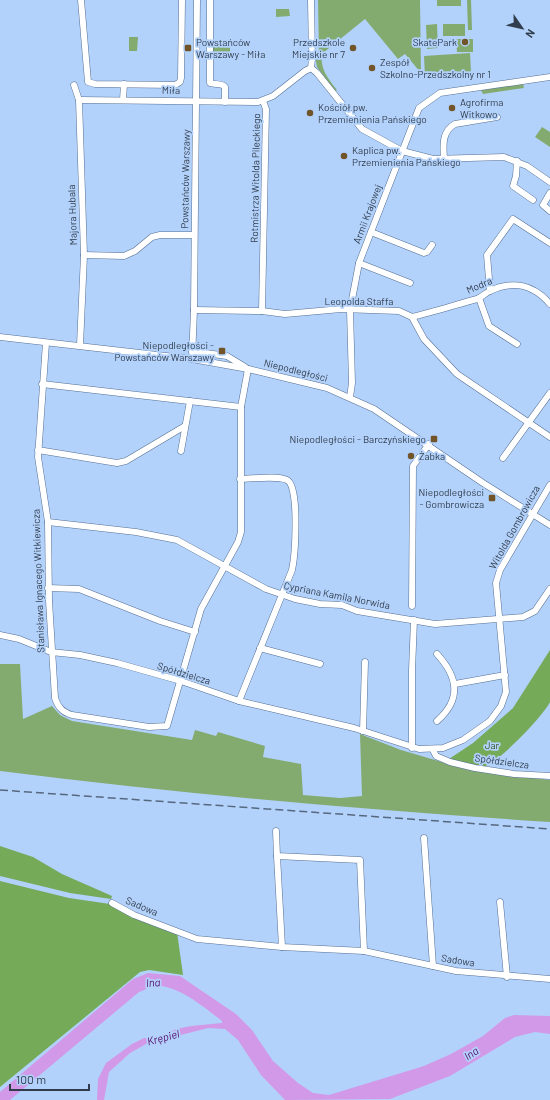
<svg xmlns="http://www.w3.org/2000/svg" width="550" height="1100" font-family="Barlow,sans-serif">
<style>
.green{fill:#83ab6f}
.forest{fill:#75aa59}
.water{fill:#d199e8}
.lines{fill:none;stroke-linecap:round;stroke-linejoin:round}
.minor-casing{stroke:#546f94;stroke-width:7}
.minor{stroke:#fff;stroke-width:6}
.rail{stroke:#56687f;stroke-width:1.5;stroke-dasharray:8 4;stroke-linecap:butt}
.poi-dot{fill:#715428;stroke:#b3d2fb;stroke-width:1.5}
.labels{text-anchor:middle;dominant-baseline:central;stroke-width:3.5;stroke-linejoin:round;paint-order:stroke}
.poi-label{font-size:10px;fill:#313d4d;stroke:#b3d2fb;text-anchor:start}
.street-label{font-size:10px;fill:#313d4d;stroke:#b3d2fb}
.park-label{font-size:10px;fill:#32541d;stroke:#b3d2fb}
.water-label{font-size:11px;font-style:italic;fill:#540a6b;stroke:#b3d2fb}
</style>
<rect width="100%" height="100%" fill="#b3d2fb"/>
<!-- green -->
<g class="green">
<path d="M318,0H420L421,73L405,54L398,59L365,19L323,53C318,66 329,80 337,90L335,91L317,67L315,55H319Z"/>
<rect x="437" y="0" width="24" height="6"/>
<path d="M467,0H471L472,30H468Z"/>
<path d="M276,9H289L290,16L276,17Z"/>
<path d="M437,24L438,48L427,49L426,25Z"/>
<rect x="443" y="24" width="22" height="12"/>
<path d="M129,37H138L137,51H129Z"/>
<path d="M456,39H473V52H457Z"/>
<rect x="213" y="42" width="17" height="11"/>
<path d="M470,53L471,72L425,77L424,56Z"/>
<path d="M523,84L524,88L483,94L481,90Z"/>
<path d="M542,127L550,132V147L535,137Z"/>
<path d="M0,664H20L23,719L52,706L60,715L72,721L192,740L195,730L216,736L218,732L265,746L263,757L301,764L303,795L340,798L362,796L360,734L401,750L469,770L550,780V822C366,810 182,794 0,771Z"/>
</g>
<!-- forest -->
<g class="forest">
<path d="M550,650C550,660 550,694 550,702C544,715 496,766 482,767C472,768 458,762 449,759L473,743L513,708Z"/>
<path d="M0,846L33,857L62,874L112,896L111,899L70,893L0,876Z"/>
<path d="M0,881L69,898L110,904L177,932L183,975L149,970L140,972L0,1087Z"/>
</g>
<!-- water -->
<path class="water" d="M148,973L180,976L202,991L236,1014L252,1030L273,1061L298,1083L313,1093L329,1095L424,1066L451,1054L483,1036L505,1018L514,1015L550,1016V1034L535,1032L515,1037L450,1076L390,1099L285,1100L261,1075L238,1040L225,1029L208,1028L146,1044L130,1053L109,1072L104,1100H97L98,1079L106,1063L132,1044L144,1038H154L163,1036L176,1029L191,1026L222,1023V1021C205,1008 176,983 153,986C149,987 143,991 139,992L10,1100H0V1092L133,979Z"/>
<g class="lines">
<!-- minor casing -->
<g class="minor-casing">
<g id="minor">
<path d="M81,0L88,82L95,84L175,85L180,82L181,78L182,0"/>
<path d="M210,0V83C215,85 222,83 225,87V102"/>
<path d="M311,68L317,73L362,129L402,151L433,159L504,157L527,166L550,182"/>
<path d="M311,68L312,59L311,0"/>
<path d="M74,85L79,100L84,255L80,345"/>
<path d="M79,100L258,102L273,96L305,71L311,68"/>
<path d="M123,100L124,84"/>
<path d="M444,158C443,145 442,131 455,124L497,117"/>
<path d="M517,161L516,176L513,186L533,200"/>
<path d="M550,193L543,205L550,211"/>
<path d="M371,232L424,253L427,252L432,245"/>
<path d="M84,255L124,256L135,251L152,237L160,235H194"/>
<path d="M359,263L410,283"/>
<path d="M490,291L487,255L513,219L550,243"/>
<path d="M479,298L489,326L517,344"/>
<path d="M194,310L262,311L285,314L341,309L399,311L412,317L424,339L457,374L550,437"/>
<path d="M262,311L266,109L263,101"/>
<path d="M412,317C433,312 455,305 477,299C482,297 485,293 490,291C513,280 534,285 550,304"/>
<path d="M0,337L192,359L248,369L327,388L374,409L483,483L550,525"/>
<path d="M46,343L38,457L48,522L49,601L55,698C58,707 62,712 72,715L149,727L167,726L201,609L238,542L241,532V407L248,369"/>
<path d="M192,351L227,356L245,367"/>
<path d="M192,359L194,310L197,0"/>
<path d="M42,384L241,407"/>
<path d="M350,397L352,383L350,310L359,263L419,108L440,93L550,77"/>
<path d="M38,450L117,463L126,461L185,426"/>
<path d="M181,451L190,401"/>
<path d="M503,458L550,393"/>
<path d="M48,522L136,532L177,540L266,589L295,599L320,604L342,605L357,611L435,624L523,617L535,611L550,589"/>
<path d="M48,588L79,589L160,621L195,632"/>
<path d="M412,606L413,466L429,444"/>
<path d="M0,635L19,639L51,652L80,655L117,663L181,681L239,701L354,728L419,749L443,748L463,740L490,721L501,706L506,692L496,583L500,570L550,485"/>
<path d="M260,648L320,664"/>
<path d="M455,684L505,675"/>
<path d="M239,701L292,570C295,556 300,486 287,480C277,475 252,479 240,479"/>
<path d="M437,721C462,699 458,677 437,654"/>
<path d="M363,731L365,662"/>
<path d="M412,748V670L414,620"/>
<path d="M433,750L436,756L450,762L475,768L514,774L550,776"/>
<path d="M276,831L277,856L360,860L364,951"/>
<path d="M424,838L433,966"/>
<path d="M277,856L282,947"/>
<path d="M500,902L507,977"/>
<path d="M112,903L134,915L197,939L282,947L364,951L456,971L550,979"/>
</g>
</g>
<!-- minor -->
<use href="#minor" class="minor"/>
<!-- rail -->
<path class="rail" d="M0,790L550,829"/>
</g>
<!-- markers -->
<g class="poi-dot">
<circle cx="465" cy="42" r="4"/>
<rect x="184" y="44" width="8" height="8" rx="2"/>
<circle cx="353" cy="48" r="4"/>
<circle cx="372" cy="68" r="4"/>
<circle cx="452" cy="108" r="4"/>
<circle cx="310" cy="113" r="4"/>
<circle cx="344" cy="156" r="4"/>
<rect x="218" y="347" width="8" height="8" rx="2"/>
<rect x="430" y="435" width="8" height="8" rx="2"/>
<circle cx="411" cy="456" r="4"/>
<rect x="488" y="494" width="8" height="8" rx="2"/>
</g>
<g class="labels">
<!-- poi labels -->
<g class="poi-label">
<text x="196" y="42">Powstańców<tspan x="196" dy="12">Warszawy - Miła</tspan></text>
<text x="345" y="42" text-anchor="end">Przedszkole<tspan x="345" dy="12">Miejskie nr 7</tspan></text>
<text x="457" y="42" text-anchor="end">SkatePark</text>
<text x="380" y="62">Zespół<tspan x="380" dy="12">Szkolno-Przedszkolny nr 1</tspan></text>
<text x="460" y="102">Agrofirma<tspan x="460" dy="12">Witkowo</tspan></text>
<text x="318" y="107">Kościół pw.<tspan x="318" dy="12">Przemienienia Pańskiego</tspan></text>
<text x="352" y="150">Kaplica pw.<tspan x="352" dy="12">Przemienienia Pańskiego</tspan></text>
<text x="214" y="345" text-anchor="end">Niepodległości -<tspan x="214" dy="12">Powstańców Warszawy</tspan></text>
<text x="426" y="439" text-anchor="end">Niepodległości - Barczyńskiego</text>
<text x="419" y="456">Żabka</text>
<text x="484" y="492" text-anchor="end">Niepodległości<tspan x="484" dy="12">- Gombrowicza</tspan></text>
</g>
<!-- street labels -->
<g class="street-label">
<text transform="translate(171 90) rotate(1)">Miła</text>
<text transform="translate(255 178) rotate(-89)">Rotmistrza Witolda Pileckiego</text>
<text transform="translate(185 179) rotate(-89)">Powstańców Warszawy</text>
<text transform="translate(367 214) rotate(-69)">Armii Krajowej</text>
<text transform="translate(72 215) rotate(-92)">Majora Hubala</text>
<text transform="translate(479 285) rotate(-23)">Modra</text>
<text x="359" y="301">Leopolda Staffa</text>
<text transform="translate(296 370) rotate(14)">Niepodległości</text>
<text transform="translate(514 527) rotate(-61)">Witolda Gombrowicza</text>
<text transform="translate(38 581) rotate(-92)">Stanisława Ignacego Witkiewicza</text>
<text transform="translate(337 595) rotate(11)">Cypriana Kamila Norwida</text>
<text transform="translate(184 673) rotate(17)">Spółdzielcza</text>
<text transform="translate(502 761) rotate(8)">Spółdzielcza</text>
<text transform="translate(142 906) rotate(23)">Sadowa</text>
<text transform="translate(458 960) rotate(9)">Sadowa</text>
</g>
<!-- park labels -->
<g class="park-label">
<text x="492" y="745">Jar</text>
</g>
<!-- water labels -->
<g class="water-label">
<text transform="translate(153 982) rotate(-4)">Ina</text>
<text transform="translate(163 1037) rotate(-15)">Krępiel</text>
<text transform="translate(471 1053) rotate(-34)">Ina</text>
</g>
</g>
<!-- north arrow -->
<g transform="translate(522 28) rotate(124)" stroke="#b3d2fb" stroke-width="3" paint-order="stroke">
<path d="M0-3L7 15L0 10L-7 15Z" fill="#313d4d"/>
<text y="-6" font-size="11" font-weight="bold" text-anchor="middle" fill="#313d4d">N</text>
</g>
<!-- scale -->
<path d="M10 1084v6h79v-6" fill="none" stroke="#313d4d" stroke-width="2"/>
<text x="16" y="1084" font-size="12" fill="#313d4d" stroke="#b3d2fb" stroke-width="3" paint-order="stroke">100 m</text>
</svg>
